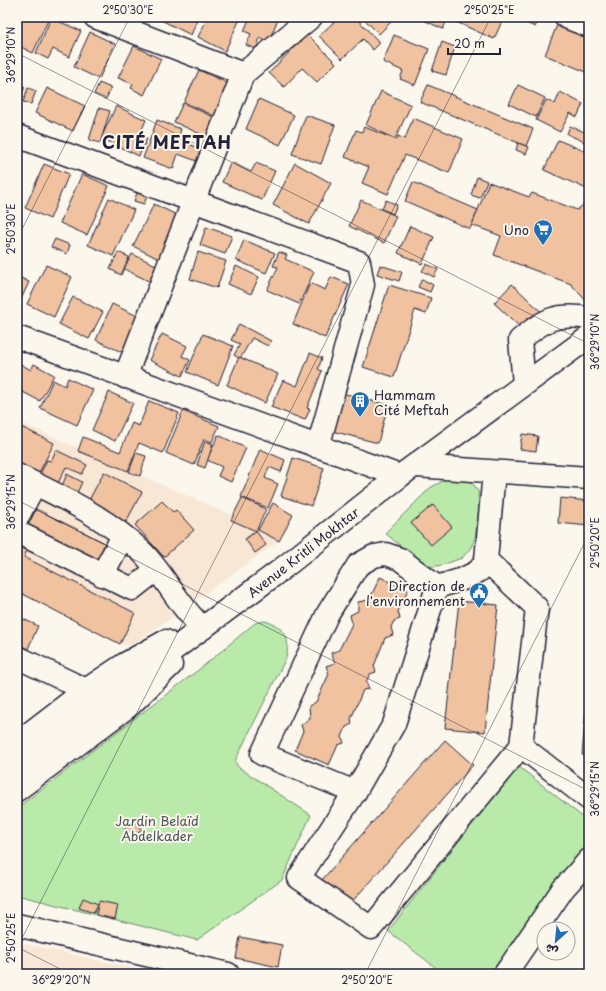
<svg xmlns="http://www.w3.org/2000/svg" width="606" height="991" font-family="'Playpen Sans','Playpen Sans Arabic',sans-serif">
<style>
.built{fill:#f8e7d5}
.green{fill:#baeaaa;stroke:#6e8672}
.building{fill:#f0c2a0;stroke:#22223b}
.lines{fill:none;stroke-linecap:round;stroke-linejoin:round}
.minor-casing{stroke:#22223b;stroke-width:25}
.major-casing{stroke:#22223b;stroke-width:25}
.minor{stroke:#fbf7ec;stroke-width:22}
.major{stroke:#fbf7ec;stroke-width:22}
.ticks{fill:none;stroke:#22223b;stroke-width:1;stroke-opacity:0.45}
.labels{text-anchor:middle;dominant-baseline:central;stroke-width:4;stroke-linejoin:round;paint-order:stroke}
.poi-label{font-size:13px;fill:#22223b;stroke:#fbf7ec;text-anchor:end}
.street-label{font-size:13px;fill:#22223b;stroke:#fbf7ec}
.park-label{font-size:13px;fill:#485457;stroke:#fbf7ec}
.district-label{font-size:17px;font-weight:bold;letter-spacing:1px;fill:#22223b;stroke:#fbf7ec}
.neatline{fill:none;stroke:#22223b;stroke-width:1.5}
.ticks-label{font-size:10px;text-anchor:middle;fill:#22223b}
</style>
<rect width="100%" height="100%" fill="#fbf7ec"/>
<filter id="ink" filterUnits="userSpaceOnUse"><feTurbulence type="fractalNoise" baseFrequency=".025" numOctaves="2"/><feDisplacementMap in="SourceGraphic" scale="8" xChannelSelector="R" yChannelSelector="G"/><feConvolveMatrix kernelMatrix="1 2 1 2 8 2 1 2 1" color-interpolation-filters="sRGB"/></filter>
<g filter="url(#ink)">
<!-- built -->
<g class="built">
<path d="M17,421L265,530L279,541L131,646L120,644L17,591Z"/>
<path d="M17,942L154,973L159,974H17Z"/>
</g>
<!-- green -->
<g class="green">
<path d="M446,479L467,480L473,484L478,491L479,507L475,539L470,549L462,558L442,565L431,567L419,561L385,533L430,488Z"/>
<path d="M265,621C285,627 291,638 286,658L235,761L238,767L311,815L282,880L197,940L17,895V808L201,668L255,623Z"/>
<path d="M518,766L589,822V847L489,974H444L388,931Z"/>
</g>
<!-- building -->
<g class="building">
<path d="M17,17L49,18L33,53L17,45Z"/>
<path d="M155,17H191L197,20L191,35Z"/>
<path d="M208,17H237L240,19L225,51L198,37Z"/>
<path d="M250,17H279L268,42L260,38L256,49L246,45L251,34L244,31Z"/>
<path d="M339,17H355L380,43L373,50L363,39L342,59L319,36Z"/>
<path d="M362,17H396L379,34Z"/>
<path d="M417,17H448L443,29Z"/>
<path d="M456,17H504L494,39L454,21Z"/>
<path d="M529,17L538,21L535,27L526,23Z"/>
<path d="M51,18L81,31L69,57L53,49L48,59L36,53Z"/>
<path d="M557,25L589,38V73L545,55Z"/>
<path d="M90,32L115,44L99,79L74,67Z"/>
<path d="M307,34L336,63L317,82L302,68L284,87L269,73Z"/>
<path d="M394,35L429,49L415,85L400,79L403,71L383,62Z"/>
<path d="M442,42L455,47L446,75L432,71Z"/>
<path d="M134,46L161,59L144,95L131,88L133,84L118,78Z"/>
<path d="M199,70L234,86L219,118L184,102Z"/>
<path d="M17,83L25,87L17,104Z"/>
<path d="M99,83L111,88L106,99L94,94Z"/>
<path d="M428,85L533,129L526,146L420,102Z"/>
<path d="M518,85L545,98L536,117L509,104Z"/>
<path d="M28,88L36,91L31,104L23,102Z"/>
<path d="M47,88L85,106L73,131L35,113Z"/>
<path d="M381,91L411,105L395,139L366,125Z"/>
<path d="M560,92L583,104L577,117L570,113L560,132L536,120L546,100L555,104Z"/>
<path d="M259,99L294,115L280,145L246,129Z"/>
<path d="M183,103L218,119L209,138L174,122Z"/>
<path d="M116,106L146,120L139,136L147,139L139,156L101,138Z"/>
<path d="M99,108L110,111L100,143L89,140Z"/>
<path d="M306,115L335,125L321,164L292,154Z"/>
<path d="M413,118L463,139L449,173L405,155L388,194L362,183L369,167L345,157L356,130L362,132L364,127L397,140L398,136L405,139Z"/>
<path d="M157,120L181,129L178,140L207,151L202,163L178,154L173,169L143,158Z"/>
<path d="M570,126L589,134L587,143L567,134Z"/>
<path d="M558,140L589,153V190L544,170Z"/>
<path d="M518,143L529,147L526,154L516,150Z"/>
<path d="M231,162L251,172L256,163L275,171L262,200L222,182Z"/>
<path d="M295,163L331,183L309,224L273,205Z"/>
<path d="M44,164L69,174L50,219L25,208Z"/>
<path d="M17,170L22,173L17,184Z"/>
<path d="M82,174L109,186L87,235L60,223Z"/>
<path d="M477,177L487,181L480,198L471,195Z"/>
<path d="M413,182L478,210L470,229L405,201Z"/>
<path d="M489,182L529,197L532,193L577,210L589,200L588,303L571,284L494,255L501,236L472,225Z"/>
<path d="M137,193L147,196L144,204L134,201Z"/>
<path d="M109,198L134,210L113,256L88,245Z"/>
<path d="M361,200L396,216L384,243L349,226Z"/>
<path d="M386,200L397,205L393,214L382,209Z"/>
<path d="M154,204L187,220L161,260L133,246Z"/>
<path d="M410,226L434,237L422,264L398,253Z"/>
<path d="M206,227L232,236L225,254L200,245Z"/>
<path d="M55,239L70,245L67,254L51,247Z"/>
<path d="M244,240L275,253L266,273L236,260Z"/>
<path d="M118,252L129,257L121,275L110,269Z"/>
<path d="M198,252L226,261L217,288L190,279Z"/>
<path d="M279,252L287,255L285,259L314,272L299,304L267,290L278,267L273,266Z"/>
<path d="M132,254L169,271L161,287L124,269Z"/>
<path d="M426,264L438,269L434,277L422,271Z"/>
<path d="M46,265L72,277L54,317L27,304Z"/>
<path d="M380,265L402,272L399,281L377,274Z"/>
<path d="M236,266L259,277L251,294L228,284Z"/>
<path d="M17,276L29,282L17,308Z"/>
<path d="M331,277L349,284L325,338L293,324L310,283L325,290Z"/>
<path d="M422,279L433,285L430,292L418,287Z"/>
<path d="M512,284L551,321L534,340L494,303Z"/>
<path d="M389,285L431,298L426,314L415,310L394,377L363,367Z"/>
<path d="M73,297L103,312L89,339L59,324Z"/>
<path d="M112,304L146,320L130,356L96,340Z"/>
<path d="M239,324L271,341L268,346L252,338L240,359L234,355L240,344L231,340Z"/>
<path d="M162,334L187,346L182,356L190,360L182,376L149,360Z"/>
<path d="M203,334L233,346L218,385L187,372Z"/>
<path d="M310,353L322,358L318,369L322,371L307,408L310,409L305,420L271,407L283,380L297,386Z"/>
<path d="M239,357L278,374L265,403L227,385Z"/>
<path d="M17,362L31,370L34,364L54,375L40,401L17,389Z"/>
<path d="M68,378L93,390L77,425L40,408L53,380L65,386Z"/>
<path d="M109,392L133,403L115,441L92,430Z"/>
<path d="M342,393L388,405L378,443L332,431Z"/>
<path d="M149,401L179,413L163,453L139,443L128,471L78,451L83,437L120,452L132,423L139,426Z"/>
<path d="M183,411L219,426L212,442L204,439L194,465L166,453Z"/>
<path d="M17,425L54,443L38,475L17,464Z"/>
<path d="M522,434L538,436L536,451L520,449Z"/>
<path d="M218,435L246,448L231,482L218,476L222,467L207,460Z"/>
<path d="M205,441L213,444L205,468L197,465Z"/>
<path d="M260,449L285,460L281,472L269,467L265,478L278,484L268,508L241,497Z"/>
<path d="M56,450L87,465L82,474L66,467L57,485L39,476L47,460L51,461Z"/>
<path d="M136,453L146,456L140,476L129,472Z"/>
<path d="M293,458L324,468L311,506L281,496Z"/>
<path d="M104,472L142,492L126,522L88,502Z"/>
<path d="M67,474L82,482L77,493L62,486Z"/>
<path d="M242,498L266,509L256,531L231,520Z"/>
<path d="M560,498L589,501V526L558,523Z"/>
<path d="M162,501L173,512L176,510L194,530L164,557L135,525Z"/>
<path d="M273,503L293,515L279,541L258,530Z"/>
<path d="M433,505L452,527L431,545L411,523Z"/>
<path d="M36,509L105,543L96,563L26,530Z"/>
<path d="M256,531L266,545L255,553L245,539Z"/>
<path d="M17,544L28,549L24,557L135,613L120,644L17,591Z"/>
<path d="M380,577L408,590L398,611L400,619L394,621L391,627L393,635L385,638L374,666L376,672L370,674L366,682L369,689L363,690L351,719L352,724L346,727L342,737L344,743L338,745L329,765L295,750L303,731L301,725L310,718L309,706L316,702L329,674L326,666L335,663L331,653L339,650L352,624L350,615L358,611V602L369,600Z"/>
<path d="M459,601L498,605L485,732L445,728Z"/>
<path d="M17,616L38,626L27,651L17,646Z"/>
<path d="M589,676V755H582Z"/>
<path d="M445,740L473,765L349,905L321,881Z"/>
<path d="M133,819L142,830L132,838L124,826Z"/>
<path d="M83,898L98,904L94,913L79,908Z"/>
<path d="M99,901L118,905L115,919L96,915Z"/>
<path d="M240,937L282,945L278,967L236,958Z"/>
</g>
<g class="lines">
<!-- minor casing -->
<g class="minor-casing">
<g id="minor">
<path d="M95,17L243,74"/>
<path d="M566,17L589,26"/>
<path d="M17,136L359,262L363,285L318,447"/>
<path d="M17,337L400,476"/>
<path d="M125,377L243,74L311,17"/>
<path d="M524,384L520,340C545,319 556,313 589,318"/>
<path d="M494,472L486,560L537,608L521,746L589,799"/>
<path d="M17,475C60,496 110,519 144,554C166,577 179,607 203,628"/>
<path d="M17,518L35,484"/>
<path d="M17,532L132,589L156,570"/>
<path d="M102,575L123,536"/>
<path d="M437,587L394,724L355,792L299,878L371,928L521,746"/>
<path d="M17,657L86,690"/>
<path d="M355,792L262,754L328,613L358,565L374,556L386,554L400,559L437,587L463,579L479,571L486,560"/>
<path d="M505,974L563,889L589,860"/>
</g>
</g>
<!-- major casing -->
<g class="major-casing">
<g id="major">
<path d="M416,466L589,478"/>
<path d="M17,743L86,690L125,664L166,641"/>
<path d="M17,766L278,572L400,476L589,337"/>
<path d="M17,790L130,705L171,665"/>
<path d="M17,925L228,974"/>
</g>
</g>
<!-- minor -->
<use href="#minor" class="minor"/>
<!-- major -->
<use href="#major" class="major"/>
</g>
</g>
<!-- ticks -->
<path class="ticks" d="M17,53L589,344M17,239L130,17M17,500L589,791M17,947L70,974M17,948L491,17M365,974L589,534"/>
<!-- icons -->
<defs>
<g id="supermarket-pin" transform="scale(1)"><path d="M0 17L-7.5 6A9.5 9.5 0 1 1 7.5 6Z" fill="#1f6fb2" stroke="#fbf7ec"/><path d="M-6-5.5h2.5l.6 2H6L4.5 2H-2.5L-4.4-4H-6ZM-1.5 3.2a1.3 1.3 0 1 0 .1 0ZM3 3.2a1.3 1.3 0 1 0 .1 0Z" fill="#fff"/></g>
<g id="building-pin" transform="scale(1)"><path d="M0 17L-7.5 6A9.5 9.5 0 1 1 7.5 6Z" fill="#1f6fb2" stroke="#fbf7ec"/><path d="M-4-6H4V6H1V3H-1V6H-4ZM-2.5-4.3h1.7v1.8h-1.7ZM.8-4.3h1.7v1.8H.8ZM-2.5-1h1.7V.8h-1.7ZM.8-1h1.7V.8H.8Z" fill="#fff"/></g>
<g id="civic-pin" transform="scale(1)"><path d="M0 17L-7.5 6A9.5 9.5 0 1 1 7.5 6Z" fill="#1f6fb2" stroke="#fbf7ec"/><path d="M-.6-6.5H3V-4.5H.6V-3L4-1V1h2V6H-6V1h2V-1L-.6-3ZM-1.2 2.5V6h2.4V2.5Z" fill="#fff"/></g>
</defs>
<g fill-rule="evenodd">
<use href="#supermarket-pin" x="543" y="229"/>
<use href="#building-pin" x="360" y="401"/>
<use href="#civic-pin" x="479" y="592"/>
</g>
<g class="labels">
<!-- poi labels -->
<g class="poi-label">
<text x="529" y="229">Uno</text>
<text x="374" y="394" text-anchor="start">Hammam<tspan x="374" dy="15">Cité Meftah</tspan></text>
<text x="465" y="585">Direction de<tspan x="465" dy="15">l'environnement</tspan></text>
</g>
<!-- street labels -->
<g class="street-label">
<text transform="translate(303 552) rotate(-38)">Avenue Kritli Mokhtar</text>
</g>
<!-- park labels -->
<g class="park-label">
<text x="157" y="820">Jardin Belaïd<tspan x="157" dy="15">Abdelkader</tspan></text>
</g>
<!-- district labels -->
<g class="district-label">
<text x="167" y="142">CITÉ MEFTAH</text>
</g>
</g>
<!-- margin -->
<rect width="606" height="991" fill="none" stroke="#fbf7ec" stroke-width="44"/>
<!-- north arrow -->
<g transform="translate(556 941) rotate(207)"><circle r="19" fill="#fbf7ec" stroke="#a4a2a5"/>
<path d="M0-3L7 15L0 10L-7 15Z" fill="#1f6fb2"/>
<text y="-6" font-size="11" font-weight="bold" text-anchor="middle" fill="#22223b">ش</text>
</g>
<!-- scale -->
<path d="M448 48v6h52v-6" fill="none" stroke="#22223b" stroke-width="2"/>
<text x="454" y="48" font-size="12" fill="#22223b" stroke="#fbf7ec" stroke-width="3" paint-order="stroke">20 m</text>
<rect x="22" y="22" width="562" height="947" class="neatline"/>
<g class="ticks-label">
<text x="128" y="14">2°50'30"E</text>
<text x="489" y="14">2°50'25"E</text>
<text transform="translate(11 55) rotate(-90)" y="4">36°29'10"N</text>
<text transform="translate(11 229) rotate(-90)" y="4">2°50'30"E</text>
<text transform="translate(595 342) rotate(-90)" y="4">36°29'10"N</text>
<text transform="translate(11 502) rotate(-90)" y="4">36°29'15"N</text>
<text transform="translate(595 543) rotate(-90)" y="4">2°50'20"E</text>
<text transform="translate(595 789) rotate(-90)" y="4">36°29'15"N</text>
<text transform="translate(11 938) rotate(-90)" y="4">2°50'25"E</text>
<text x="61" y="984">36°29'20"N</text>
<text x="367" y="984">2°50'20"E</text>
</g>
</svg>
